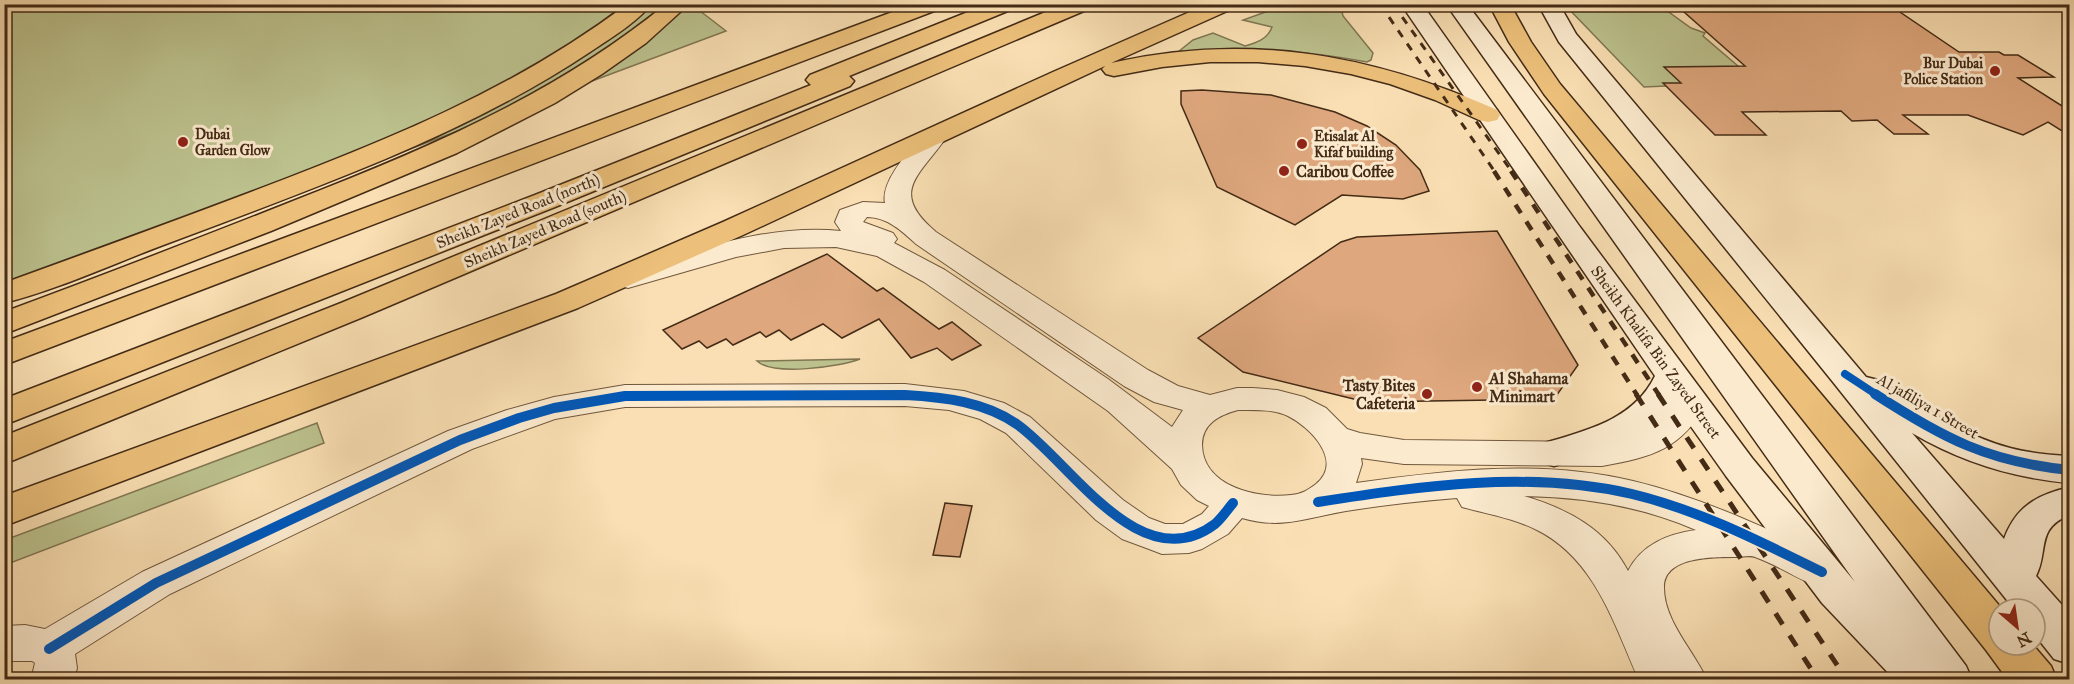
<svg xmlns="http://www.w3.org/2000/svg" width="2074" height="684" font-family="'IM FELL Great Primer',serif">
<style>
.green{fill:#bcc28e;stroke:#807652;stroke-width:1.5}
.building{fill:#dea77d;stroke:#442b16;stroke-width:1.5}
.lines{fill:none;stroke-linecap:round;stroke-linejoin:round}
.street-casing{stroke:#71583d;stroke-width:2}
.secondary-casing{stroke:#442b16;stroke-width:3}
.primary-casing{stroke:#442b16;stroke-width:3}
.highway-casing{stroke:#442b16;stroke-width:3}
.street{fill:#fbeace;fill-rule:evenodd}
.secondary{fill:#fbeace;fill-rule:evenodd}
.primary{fill:#ecc07a;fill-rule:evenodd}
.highway{fill:#ecc07a;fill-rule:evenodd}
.rail-far2{stroke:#442b16;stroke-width:3;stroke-dasharray:8 8;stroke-linecap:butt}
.rail-far1{stroke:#442b16;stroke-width:4.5;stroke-dasharray:10 10;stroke-linecap:butt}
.rail{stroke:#442b16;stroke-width:5;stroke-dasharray:13 13;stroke-linecap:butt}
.cycleway-far1-casing{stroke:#fbeace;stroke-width:12}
.cycleway-casing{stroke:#fbeace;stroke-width:14}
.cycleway-far1{stroke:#0057b8;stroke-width:8}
.cycleway{stroke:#0057b8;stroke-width:10}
.poi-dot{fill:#8f2418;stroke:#fbeace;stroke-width:2}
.labels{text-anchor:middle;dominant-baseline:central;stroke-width:6;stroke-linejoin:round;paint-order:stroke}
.far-poi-label{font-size:14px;font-weight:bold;fill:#442b16;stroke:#fbeace;text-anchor:start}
.poi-label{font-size:16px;font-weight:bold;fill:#442b16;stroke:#fbeace;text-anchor:start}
.street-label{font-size:16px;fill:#442b16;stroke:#fbeace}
</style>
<rect width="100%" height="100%" fill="#f9dfb3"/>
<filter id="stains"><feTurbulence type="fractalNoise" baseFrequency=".00333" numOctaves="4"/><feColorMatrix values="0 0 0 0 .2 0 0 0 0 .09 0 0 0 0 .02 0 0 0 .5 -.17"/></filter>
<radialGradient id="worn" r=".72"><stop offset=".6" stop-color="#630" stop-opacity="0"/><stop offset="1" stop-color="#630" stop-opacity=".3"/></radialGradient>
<!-- green -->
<g class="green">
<path d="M691,4L726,31L5,300L4,5Z"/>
<path d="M1340,4L1343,16L1373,53L1371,60L1367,62C1304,50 1242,46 1178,52L1193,40L1213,33L1245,46C1256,43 1268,39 1272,27L1243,20L1285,5Z"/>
<path d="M1565,5H1659L1691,28L1705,33L1703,36L1738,66L1688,85L1644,87Z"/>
<path d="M860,359C840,367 773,376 757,361Z"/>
<path d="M317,423L324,443L5,565V540Z"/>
</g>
<!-- building -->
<g class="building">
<path d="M1675,4H1888L1959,52H1999L2004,55H2018L2054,77L2018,78L2070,111V136L2048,122L2023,135L1968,115H1903L1928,134H1894L1877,120L1852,121L1841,111L1742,112L1766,135H1715L1663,83H1681L1664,67L1745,66Z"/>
<path d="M1202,90L1271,95L1335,112L1367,126L1396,145L1420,170L1429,191L1403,199L1342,195L1295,225L1217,187L1181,104V91Z"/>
<path d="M1497,231L1578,365L1554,399L1366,402L1243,372L1198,338L1341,242L1357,237Z"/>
<path d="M827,254L877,291L883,288L939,329L952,322L981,345L952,360L937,348L911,358L879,319L842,338L823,324L791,340L779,330L766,337L760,332L733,345L726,339L707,348L699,341L682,349L663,330Z"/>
<path d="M945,503L972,506L960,557L933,555Z"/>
</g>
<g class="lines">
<!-- street casing -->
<g class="street-casing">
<g id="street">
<path d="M2057,4H2070V12L2063,10Z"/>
<path d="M936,128L945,130L948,135C921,175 887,191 936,232L1148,370L1178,386L1210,395L1237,388H1253L1277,390L1304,397L1326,408L1347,429L1360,433L1404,440L1602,442C1640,435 1659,426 1679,393L1691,390L1703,393L1708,401C1682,449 1653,457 1602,466L1404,464L1361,458L1362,464L1356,483C1447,470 1542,459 1633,481C1704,498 1770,530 1836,561L1842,572L1836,583L1822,588C1798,580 1778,565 1755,557C1750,555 1742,557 1737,557C1714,557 1663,556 1664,588C1664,621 1694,651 1707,680H1639C1614,624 1595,559 1537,530C1513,518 1487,514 1462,507L1457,498C1420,501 1383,505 1346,511C1308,517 1282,530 1242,518L1228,534L1202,549L1189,553L1162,554L1149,549L1122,539L1096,520L1006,433L980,419L949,410L905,406L625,407L555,419L472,449L170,594L75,654L77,668L74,680H31L35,663L32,661H4V626L25,625L45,629L142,572L448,431L507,410L554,397L625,385L905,384L964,391L1004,403L1030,417L1123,500L1149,518L1165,524H1183L1202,514L1209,506L1197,500L1181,485L1172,469L1108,411L924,282L877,256L836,247L784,248L736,257L628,288L618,285L613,279L618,273C690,253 765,223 841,231L835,222L840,210L863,202L885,203C880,180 913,147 927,130ZM867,217C887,217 902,231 916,244L1124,386L1154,402L1183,410L1172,427L1108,379L945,270L894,243L897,239L893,233L863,222ZM1238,410C1254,410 1273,409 1288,416C1310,427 1344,461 1316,484C1308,490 1302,494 1291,495C1258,499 1203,487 1202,445C1202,424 1219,415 1238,410ZM1524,496C1584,497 1641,506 1696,530C1668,534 1642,544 1628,571C1606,529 1568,509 1524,496Z"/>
</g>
</g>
<!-- secondary casing -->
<g class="secondary-casing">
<g id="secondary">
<path d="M1401,4H1422L1580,227L1752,458L1855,582L1446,4H1467L1966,666L1972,680H1895L1822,603L1726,476L1675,404L1652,427L1620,445L1554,466L1541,462L1535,453L1541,444C1585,431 1634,420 1655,376Z"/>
<path d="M1538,4H1559L1576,34L1866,377L1878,380C1920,406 1962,435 2010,448C2029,453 2049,455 2070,456V483C2013,478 1961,462 1912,433L2004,539C2016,506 2037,495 2070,487V515C2035,528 2049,551 2036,576L2070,614V664L2054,659L2035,635V609H2014L1833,382L1559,42Z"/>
</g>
</g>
<!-- primary casing -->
<g class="primary-casing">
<path id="primary" d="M1538,4H1558L1555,10L1548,12L1541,10Z"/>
</g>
<!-- highway casing -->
<g class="highway-casing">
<g id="highway">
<path d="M627,4H651C639,21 608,40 590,52C461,138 311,189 166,244C115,263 57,290 4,303V283C87,253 169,223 251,192C383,142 514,90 627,4Z"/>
<path d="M666,4H689L646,43L602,74L555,103L457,153L271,231L4,334V312C101,276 197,239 293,201C426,149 555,95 666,4Z"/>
<path d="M914,4H945L942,8L4,365V342Z"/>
<path d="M988,4H1018L1015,8L849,76L854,81L850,86L555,207L4,425V399L535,195L811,85L806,80L810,75Z"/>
<path d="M1065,4H1094L1091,8L363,317L4,464V436L341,303Z"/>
<path d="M1208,4H1237L1234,8L1111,63C1247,32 1371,54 1497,110L1500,115L1497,120L1488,122L1479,120L1435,100L1390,84L1351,74L1305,66L1258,62H1210L1162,67L1114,76L1106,74L1102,69L1105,66L743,235L578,308L4,526V496L556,294L723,222L1053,72Z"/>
<path d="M1489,4H1510L1531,42L1560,84L2002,609H1999V645H2033L2051,666L2057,680H2008L1986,650L1544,94L1509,42Z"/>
</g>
</g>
<!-- street -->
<use href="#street" class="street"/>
<!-- secondary -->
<use href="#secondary" class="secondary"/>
<!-- primary -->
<use href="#primary" class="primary"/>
<!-- highway -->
<use href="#highway" class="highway"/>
<!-- rail-far2 -->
<g class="rail-far2">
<path d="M1380,4L1495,172"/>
<path d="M1393,4L1512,172"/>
</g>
<!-- rail-far1 -->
<g class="rail-far1">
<path d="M1494,171L1637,395"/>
<path d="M1511,171L1659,395"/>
</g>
<!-- rail -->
<g class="rail">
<path d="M1636,394L1818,680"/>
<path d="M1658,394L1847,680"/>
</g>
<!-- cycleway-far1 casing -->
<g class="cycleway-far1-casing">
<g id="cycleway-far1">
<path d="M1845,374L1877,395"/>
<path d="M872,395H908"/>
</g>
</g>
<!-- cycleway casing -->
<g class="cycleway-casing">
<g id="cycleway">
<path d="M1875,394C1943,438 1988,462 2070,470"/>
<path d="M1318,502C1421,486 1529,470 1632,494C1699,510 1761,542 1822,572"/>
<path d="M49,649L156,583L460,440L519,418L554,408L625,396L905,395C944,397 986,402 1018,425C1071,463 1141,580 1215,524C1222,518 1227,510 1233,503"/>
</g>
</g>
<!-- cycleway-far1 -->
<use href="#cycleway-far1" class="cycleway-far1"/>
<!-- cycleway -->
<use href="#cycleway" class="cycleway"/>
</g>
<!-- markers -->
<g class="poi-dot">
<circle cx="1995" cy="71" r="6"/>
<circle cx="183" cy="142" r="6"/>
<circle cx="1302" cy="144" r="6"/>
<circle cx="1284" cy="171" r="6"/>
<circle cx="1477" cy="387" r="6"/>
<circle cx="1427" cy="394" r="6"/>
</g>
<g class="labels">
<!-- far-poi labels -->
<g class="far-poi-label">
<text x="1983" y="63" text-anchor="end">Bur Dubai<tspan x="1983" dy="16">Police Station</tspan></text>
<text x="195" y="134">Dubai<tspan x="195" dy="16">Garden Glow</tspan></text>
<text x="1314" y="136">Etisalat Al<tspan x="1314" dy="16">Kifaf building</tspan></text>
</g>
<!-- poi labels -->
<g class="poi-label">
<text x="1296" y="171">Caribou Coffee</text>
<text x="1489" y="378">Al Shahama<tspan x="1489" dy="18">Minimart</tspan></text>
<text x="1415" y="385" text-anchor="end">Tasty Bites<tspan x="1415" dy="18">Cafeteria</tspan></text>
</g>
<!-- street labels -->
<g class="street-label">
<text transform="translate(518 211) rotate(-22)">Sheikh Zayed Road (north)</text>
<text transform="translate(545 229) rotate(-23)">Sheikh Zayed Road (south)</text>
<text transform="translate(1656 352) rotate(54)">Sheikh Khalifa Bin Zayed Street</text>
<text transform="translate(1928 406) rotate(30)">Al jafiliya 1 Street</text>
</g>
</g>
<!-- margin -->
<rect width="2074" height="684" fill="none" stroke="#f9dfb3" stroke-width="24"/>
<rect x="6" y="6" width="2062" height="672" fill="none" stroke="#442b16" stroke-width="3"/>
<rect x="12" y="12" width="2050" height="660" fill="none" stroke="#442b16" stroke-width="1.5"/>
<!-- north arrow -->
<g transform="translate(2017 627) rotate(151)"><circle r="28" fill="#fbeace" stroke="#b29e84" stroke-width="1.5"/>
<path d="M0-4.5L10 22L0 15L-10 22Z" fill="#8f2418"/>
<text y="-9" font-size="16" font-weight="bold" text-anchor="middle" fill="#442b16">N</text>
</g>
<rect width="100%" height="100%" filter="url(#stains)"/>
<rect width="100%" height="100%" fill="url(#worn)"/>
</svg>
